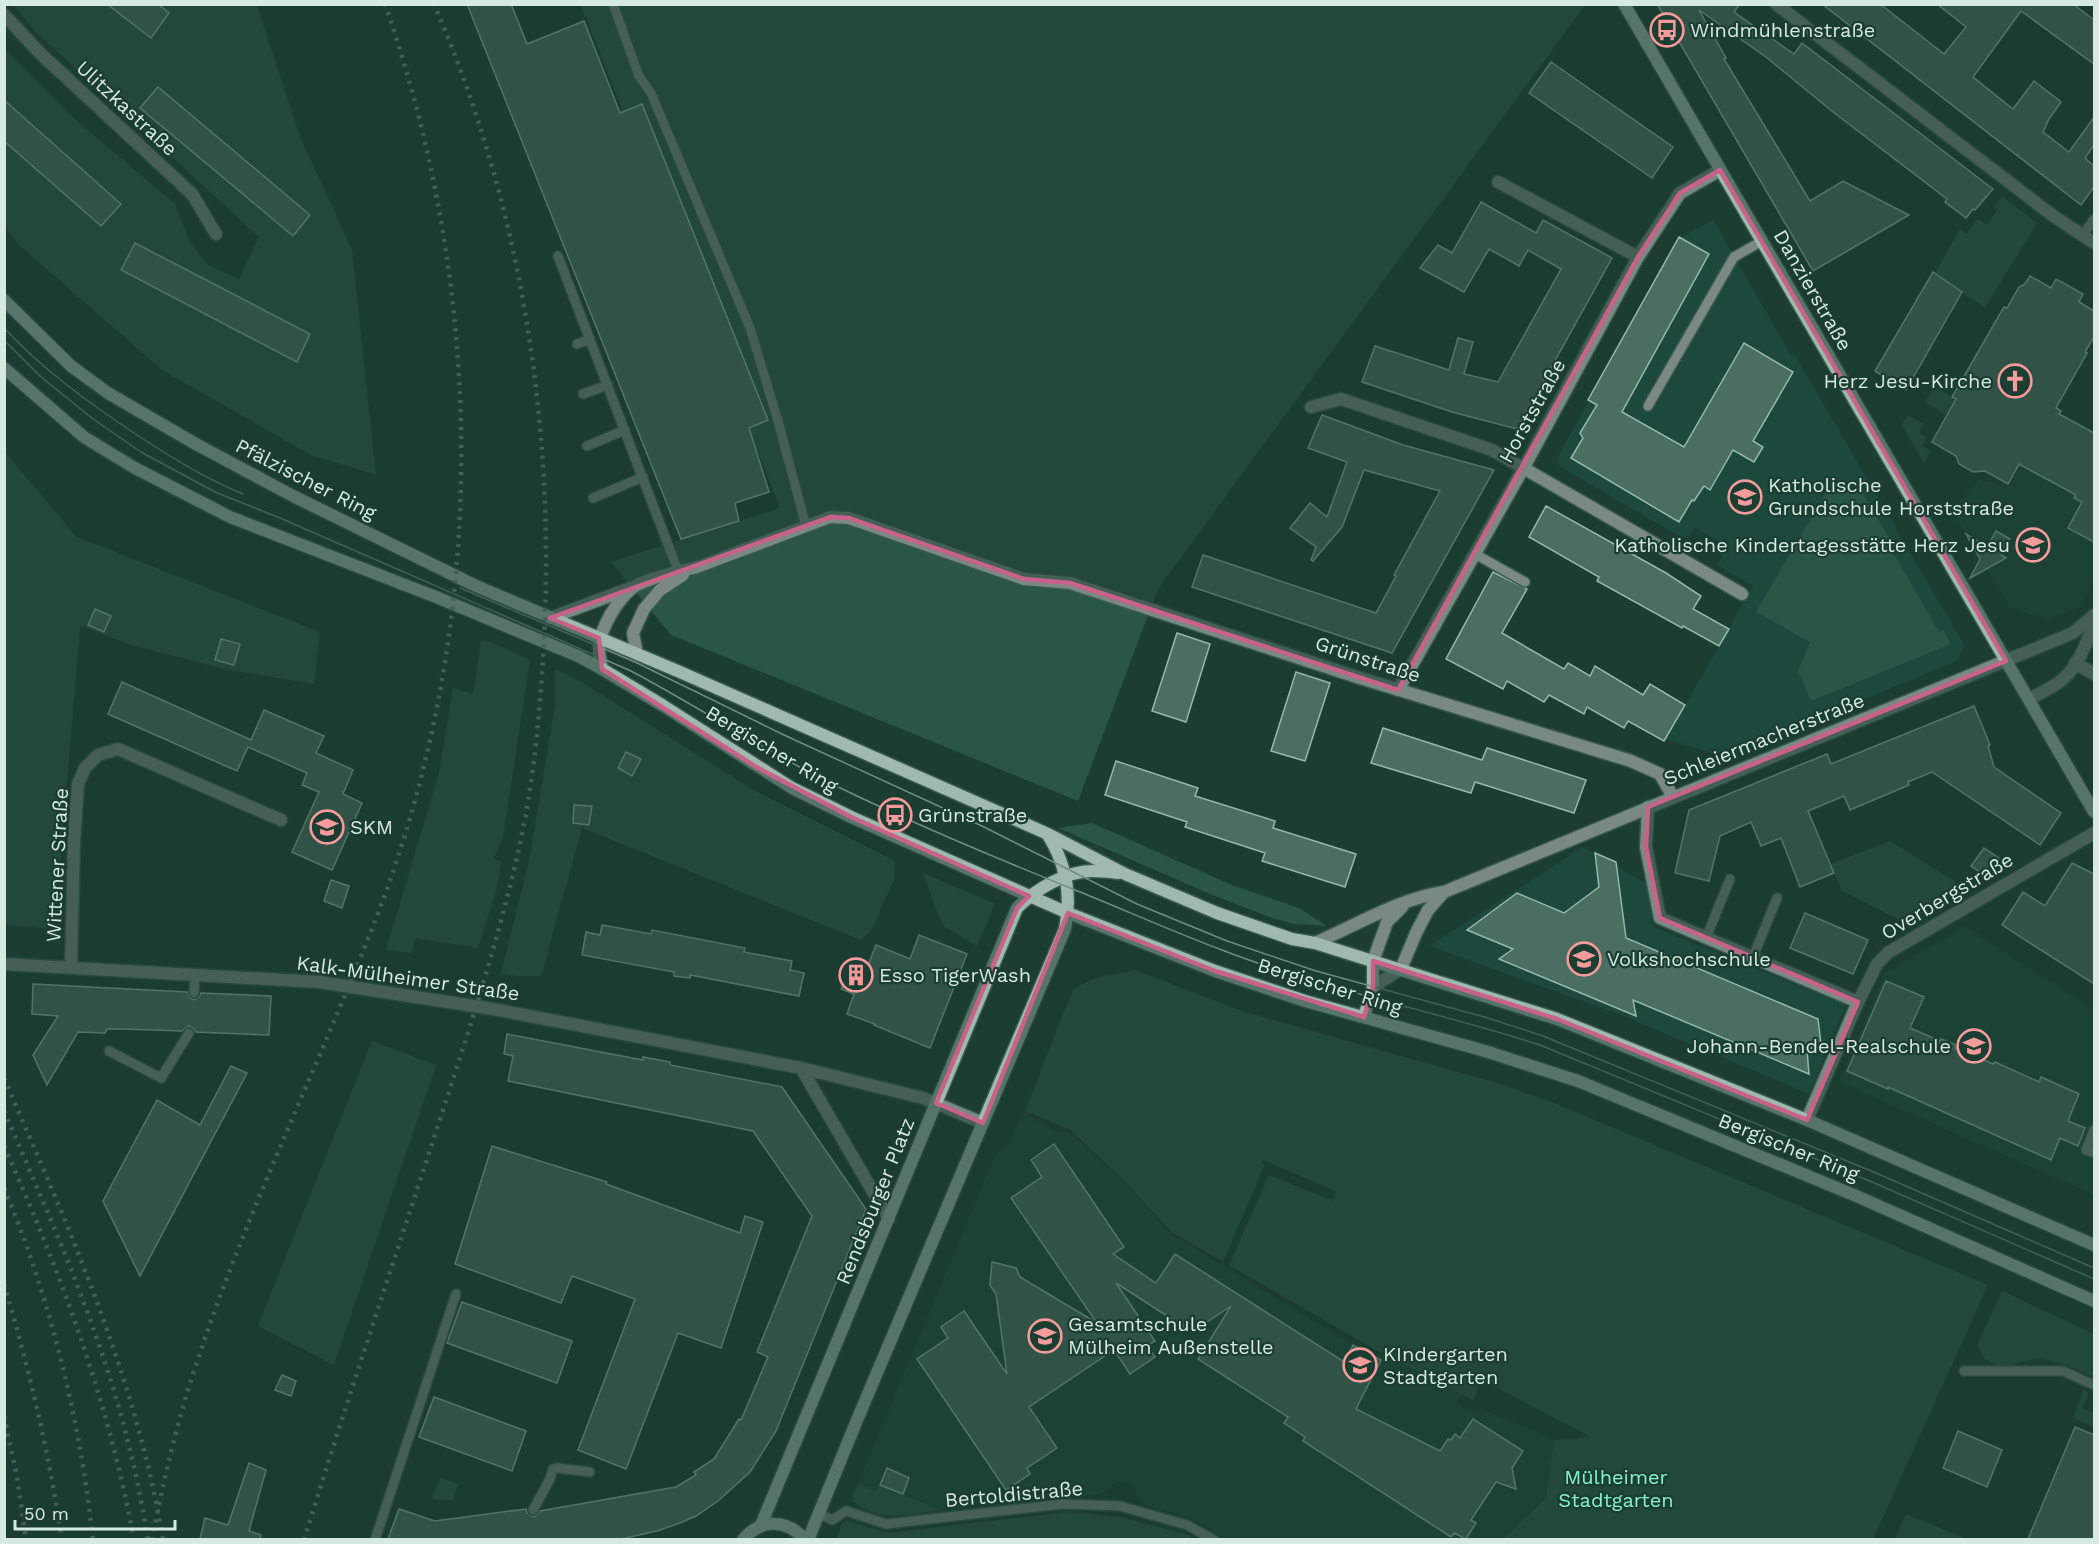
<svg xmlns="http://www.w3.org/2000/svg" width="2099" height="1544" font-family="'Work Sans',sans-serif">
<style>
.built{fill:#1c493b}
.green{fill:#2a5647}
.building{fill:#4b6e62;stroke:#94b9ab;stroke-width:1.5}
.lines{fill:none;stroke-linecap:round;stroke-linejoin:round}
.lane-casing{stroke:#39594e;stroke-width:12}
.street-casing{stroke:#39594e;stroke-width:15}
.secondary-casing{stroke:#39594e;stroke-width:15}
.lane{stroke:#7a8983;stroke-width:9}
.street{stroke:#7a8983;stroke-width:12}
.secondary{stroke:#a0b9af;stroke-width:12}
.tram{stroke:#708c82;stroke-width:1.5}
.rail{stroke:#708c82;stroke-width:4.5;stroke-dasharray:3 6;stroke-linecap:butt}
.marked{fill:none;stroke:#c9628a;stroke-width:4.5;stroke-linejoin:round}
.labels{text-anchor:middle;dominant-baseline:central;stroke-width:4.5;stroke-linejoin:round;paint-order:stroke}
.poi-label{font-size:20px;fill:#d6eae2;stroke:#1b3d32;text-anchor:start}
.street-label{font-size:20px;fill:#d6eae2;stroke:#1b3d32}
.park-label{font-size:20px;fill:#87f1cd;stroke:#1b3d32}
</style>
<rect width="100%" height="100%" fill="#1b3d32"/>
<!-- built -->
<g class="built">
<path d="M1713,220L1791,355H1795L1964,645L1959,660L1726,757L1666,739L1753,586L1717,565L1727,546L1695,528L1690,536L1682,538L1559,466L1557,458L1681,237Z"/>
<path d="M2079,424L2094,433V580L2081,606L2048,620L2009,607L1952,510L1979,480L2008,484L2021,459L2056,465Z"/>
<path d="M1583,847L1647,884L1653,927L1846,1005L1809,1094L1621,1015L1429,946Z"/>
<path d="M1965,926L2094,1010V1195L1839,1082L1885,973Z"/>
<path d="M1023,1112L1058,1132H1069L1124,1182L1170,1233L1353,1345L1376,1357L1379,1354L1429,1379L1435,1371L1466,1388L1456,1402L1475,1414L1480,1408L1554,1440L1546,1499L1503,1539H1225L1207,1526L1184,1516L1146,1505L1135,1492L1132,1485L1118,1481L1099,1495L1018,1499L940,1510L880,1485L875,1491L858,1483L996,1153L1009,1143Z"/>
</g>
<!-- green -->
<g class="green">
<path d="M13,5H257L299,134L352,250L376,475L311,455L162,370L19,245L5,228L4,49L70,115L175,204L190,242L208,265L239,279L259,237L37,33Z"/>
<path d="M581,5H1585L1158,589L1078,801L671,635L611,562L780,508Z"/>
<path d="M2002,196L2037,223L1985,308L1935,273L1960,229L1966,234L1978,219L1987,225L1997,210L1994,207Z"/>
<path d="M1934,387L1956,399L1947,415L1925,402Z"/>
<path d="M1908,415L1924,424L1919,433L1927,438L1922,446L1931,451L1924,463L1902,425Z"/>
<path d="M4,451L77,537L320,632L314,684L224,669L131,645L80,626L55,929L5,925Z"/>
<path d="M1861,491L1894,546L1891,549L1939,632L1943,630L1951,644L1811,701L1798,671L1810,642L1756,612L1826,493Z"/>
<path d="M481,641L491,642L530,660L503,838L494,858L501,862L497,888L478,948L415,938L412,953L386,950L439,773L453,688L473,694Z"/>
<path d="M555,669L583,683L755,791L895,861L894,879L872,930L861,940L582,828L541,976H517L501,974L529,862L555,706Z"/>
<path d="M1092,823L1232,885L1299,908L1327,926L1294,924L1272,918L1210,894L1058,828Z"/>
<path d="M1890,841L1965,888L1905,923L1841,890L1831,864Z"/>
<path d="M923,873L995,904L977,946L942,925Z"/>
<path d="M1135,970L1242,1011L1504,1085L1559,1105L1988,1285L1874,1537L1879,1539H1503L1546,1498L1554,1440L1591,1437L1482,1380L1473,1400L1379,1352L1229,1265L1269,1175L1331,1200V1203L1336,1191L1263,1160L1262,1163L1265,1164L1223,1262L1172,1232L1125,1182L1071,1130L1025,1111L1073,989L1095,978Z"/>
<path d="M372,1041L436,1065L334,1365L258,1326Z"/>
<path d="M2002,1291L2094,1334V1377L2066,1365L2038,1358L2000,1367L1983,1358L1977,1345Z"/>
<path d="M2083,1390L2089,1393L2082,1408L2094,1414V1427L2075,1419L2074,1416Z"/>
<path d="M440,1478L458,1484L453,1500L432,1499Z"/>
<path d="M858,1483L875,1491L880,1485L940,1510C911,1514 879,1524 854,1502L853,1494Z"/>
<path d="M1067,1512L1121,1517L1189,1535L1194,1539H836L842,1523L847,1521L888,1533Z"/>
<path d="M1906,1514L1967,1539H1895Z"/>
</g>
<!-- building -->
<g class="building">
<path d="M107,4H158L169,13L151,38Z"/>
<path d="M467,4H511L527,44L584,21L620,113L642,104L768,420L749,428L769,492L735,503L739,521L681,539Z"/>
<path d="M1657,4H1740L1734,12L1794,54L1802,43L1993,189L1975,210L1973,209L1966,218L1945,202L1947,199L1833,112L1766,57L1699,10L1726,58L1724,59L1810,201L1843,181L1909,215L1813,271Z"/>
<path d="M1822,4H1880L1944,54L1966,27L1937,4H2073L2094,20V64L2021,11L1973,77L2013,109L2034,81L2061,102L2049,119L2043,132L2069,152L2094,117V145L2085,158L2094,166V187L2081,205Z"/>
<path d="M1551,62L1673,147L1652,178L1529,93Z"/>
<path d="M158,87L310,215L293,236L140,108Z"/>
<path d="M4,100L121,204L101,226L4,141Z"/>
<path d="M1481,202L1536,233L1543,220L1612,258L1517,429L1452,412L1362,382L1375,346L1449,370L1458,338L1473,342L1464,374L1498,382L1561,269L1528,250L1519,266L1489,249L1464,292L1420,268L1438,245L1452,253Z"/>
<path d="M1679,237L1709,254L1622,412L1684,447L1744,343L1793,372L1753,441L1763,447L1754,462L1733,450L1710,490L1704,486L1694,501L1692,500L1679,522L1571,458L1583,438L1580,433L1597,405L1588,400Z"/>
<path d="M135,243L310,334L297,362L121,270Z"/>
<path d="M1933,272L1962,292L1906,390L1875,371Z"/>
<path d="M2030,276L2051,288L2056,279L2083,294L2079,302L2094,311V337L2085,352L2087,353L2056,408L2061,411L2059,414L2094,433V542L2068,528L2082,502L2074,498L2076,495L2019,464L2008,484L1985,471L1973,472L1959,464L1956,456L1932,442L1956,399L1952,397L1974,359L2004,307L2007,308L2019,287L2025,284Z"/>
<path d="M1322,415L1403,445L1494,470L1392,653L1192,587L1203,555L1376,613L1396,576L1394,575L1440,491L1364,470L1342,527L1313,561L1311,560L1316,547L1290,528L1310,503L1327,517L1347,462L1308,448Z"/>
<path d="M1546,506L1666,573L1701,596L1693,609L1729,629L1719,646L1683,626L1682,628L1597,581L1599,577L1529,537Z"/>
<path d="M1996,531L2010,539L2001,555L2006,558L1970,578L1980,559L1966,534L1987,547Z"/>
<path d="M1493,572L1527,589L1502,633L1564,669L1568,663L1590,676L1595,666L1643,695L1650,684L1685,705L1664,741L1628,721L1624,728L1587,707L1584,714L1549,695L1544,702L1507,681L1503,689L1446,659Z"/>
<path d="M95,609L111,616L104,632L88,625Z"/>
<path d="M1177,633L1210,644L1186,722L1152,711Z"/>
<path d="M221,639L240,644L234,665L215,660Z"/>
<path d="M1296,672L1330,683L1305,761L1271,751Z"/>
<path d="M122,682L251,740L264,710L324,736L316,753L353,770L343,794L362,803L332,870L292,852L319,792L302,785L307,773L248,747L237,771L108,714Z"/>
<path d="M1974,706L1990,745L1988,746L1994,767L2061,813L2040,845L1932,772L1908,782L1909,785L1850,810L1844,796L1808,811L1834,873L1800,887L1781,838L1761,846L1751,822L1720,836L1709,881L1675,873L1689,810L1827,754L1831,764Z"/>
<path d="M1383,728L1482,760L1487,748L1586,780L1574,813L1475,782L1471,793L1371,763Z"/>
<path d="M626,752L641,759L632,776L618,768Z"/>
<path d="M1116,761L1198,788L1195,796L1275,821L1273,828L1356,854L1345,887L1262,861L1265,853L1185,827L1187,822L1105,795Z"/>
<path d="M574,805L592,806L589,825L573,823Z"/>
<path d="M1984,848L1999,858L1986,876L1971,866Z"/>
<path d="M1595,853L1616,862L1626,938L1818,1019L1821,1044L1807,1050L1809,1074L1633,1000L1636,1016L1499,959L1513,949L1467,930L1517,893L1564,913L1599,887Z"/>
<path d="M2072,863L2094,874V984L2002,925L2023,892L2045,906Z"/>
<path d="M331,880L349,886L342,908L324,901Z"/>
<path d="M1805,913L1868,940L1853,974L1790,948Z"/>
<path d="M602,925L651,934L652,930L745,948L744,952L792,961L790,970L804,973L799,996L690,975V978L674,976V972L582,955L586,932L600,935Z"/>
<path d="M919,935L967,954L930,1048L874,1025L875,1024L847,1014L854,994L841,989L854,959L868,965L876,945L910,959Z"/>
<path d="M1886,981L1924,997L1910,1028L1940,1041L1941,1039L1956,1045L1955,1048L1993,1064L1995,1062L2039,1082L2041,1077L2079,1094L2068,1121L2085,1128L2078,1146L2060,1138L2051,1160L1888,1087V1089L1847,1071Z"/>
<path d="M33,984L187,992L190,998L194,1000L199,997L201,993L271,996L269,1035L196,1032L193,1028L189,1026L182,1031L123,1029H107L105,1033L78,1032L47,1085L33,1055L58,1016L32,1014Z"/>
<path d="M507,1034L643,1060V1057L654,1059L670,1062V1065L782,1087L866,1209L776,1431L750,1472L718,1501L696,1516L680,1523L657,1531L621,1539H388L399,1509L435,1521L526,1509L527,1513L534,1517L540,1511L676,1487L696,1475L694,1472L714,1459L739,1419L741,1420L768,1357L757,1352L812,1216L753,1131L508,1081L513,1056L504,1054Z"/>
<path d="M231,1066L247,1073L140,1276L103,1201L157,1100L200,1125Z"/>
<path d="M1054,1144L1124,1247L1113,1254L1156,1283L1175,1254L1344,1362L1353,1345L1381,1360L1356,1409L1440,1451L1448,1439L1451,1440L1455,1434L1460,1438L1473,1419L1523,1451L1512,1468L1516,1489L1496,1482L1471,1520L1476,1523L1466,1539L1454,1533L1451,1537L1303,1441L1305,1437L1284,1423L1288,1417L1198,1359L1231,1306L1192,1332L1116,1283L1155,1341L1147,1346L1155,1357L1130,1374L1114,1350L1029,1407L1057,1448L1027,1468L1030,1474L1006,1490L917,1359L948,1338L941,1327L964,1311L1007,1374L996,1294L990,1285L992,1262L1016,1268L1020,1277L1097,1323L1011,1198L1042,1177L1031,1160Z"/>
<path d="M492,1146L607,1182L606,1184L740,1233L745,1216L763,1222L721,1348L678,1333L626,1469L578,1450L635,1299L572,1276L561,1303L455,1264Z"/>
<path d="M462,1302L572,1341L557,1383L447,1343Z"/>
<path d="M282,1375L296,1381L291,1396L275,1390Z"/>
<path d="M434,1397L526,1431L512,1471L419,1437Z"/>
<path d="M2075,1427L2094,1435V1539H2028Z"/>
<path d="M1958,1431L2002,1450L1987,1487L1943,1468Z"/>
<path d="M249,1463L266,1470L249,1531L261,1535L260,1539H200L205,1518L228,1525Z"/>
<path d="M887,1468L909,1478L903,1494L880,1485Z"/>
</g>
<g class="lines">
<!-- lane casing -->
<g class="lane-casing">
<g id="lane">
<path d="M613,4L639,76L651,93L750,328L778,421L806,526"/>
<path d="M2082,236L2094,219"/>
<path d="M558,256L680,576"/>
<path d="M577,344L590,339"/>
<path d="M583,394L608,385"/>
<path d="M1648,406L1734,257L1762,241"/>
<path d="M587,446L625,430"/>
<path d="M593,498L643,477"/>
<path d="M1475,554L1525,582"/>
<path d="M1706,938L1730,879"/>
<path d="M1753,957L1777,898"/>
<path d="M194,993L195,974"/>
<path d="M109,1051L161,1078L189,1033"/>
<path d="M2094,1130L2086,1150L2094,1153"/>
<path d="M1964,1371H2063L2094,1385"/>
<path d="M533,1510L550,1479L553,1469L557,1468L590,1472"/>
<path d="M818,1513L832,1520L846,1511L886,1524L1063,1504L1120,1506L1187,1525L1214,1540"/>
<path d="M375,1540L456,1294"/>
</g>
</g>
<!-- street casing -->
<g class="street-casing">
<g id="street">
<path d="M1776,4L2052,215L2094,243"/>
<path d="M4,15L42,55L192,194L216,234"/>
<path d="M1498,182L1638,257"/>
<path d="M1311,407L1341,399L1492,450L1742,594"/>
<path d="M550,618L631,588"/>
<path d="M637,654L633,633L644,609L660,590L683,575"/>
<path d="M2075,663L2094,674"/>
<path d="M602,669C601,661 598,654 599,646C601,627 617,601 631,589C641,580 682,570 697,567L830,517L849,518L1024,579L1070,583L1357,677L1631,761L1660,774L1673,797"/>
<path d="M1398,690L1524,467L1638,257L1680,193L1720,170"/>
<path d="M2029,700C2038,694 2049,689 2058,683C2077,670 2087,643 2094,622"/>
<path d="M1648,807L1646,847L1660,918L1858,1002"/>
<path d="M1315,943C1357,925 1398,899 1444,892L2073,633L2094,615"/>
<path d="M1373,961L1387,922L1402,907"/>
<path d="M4,964L319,982L493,1009L801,1068L923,1098L983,1123"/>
<path d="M71,967L74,843L78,784L85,768L98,755L118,749L281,820"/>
<path d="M1373,987L1401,969L1416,933L1428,910L1444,892"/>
<path d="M801,1068L889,1219"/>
<path d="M1807,1120L1858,1002L1877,964L1889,952L2094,833"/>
</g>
</g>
<!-- secondary casing -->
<g class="secondary-casing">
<g id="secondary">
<path d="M1624,4L2094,812"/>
<path d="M4,300L71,366L108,393L194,443L293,496L476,586L680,672L1048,834L1125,874L1217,913L1292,939L1315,943L1557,1019L1807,1120L2094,1245"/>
<path d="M4,368L84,437L133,467L230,517L436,597L578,656L602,669L662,705L792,788L851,817L1068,913L1215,971L1305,1001L1485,1051L1578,1081L1854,1195L2094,1301"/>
<path d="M1364,1017L1373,987V961"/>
<path d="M761,1525L1017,908C1036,889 1066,871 1093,871C1101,871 1110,872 1118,873"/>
<path d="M743,1540C760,1518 788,1519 805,1540"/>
<path d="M808,1540L857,1420L1065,929C1072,895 1066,864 1048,835"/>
</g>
</g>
<!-- lane -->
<use href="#lane" class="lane"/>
<!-- street -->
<use href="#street" class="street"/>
<!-- secondary -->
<use href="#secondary" class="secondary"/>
<!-- tram -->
<g class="tram">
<path d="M4,328C42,369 88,402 134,433C169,456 204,478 243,494"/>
<path d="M4,340L41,377L93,419L141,452L215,492L280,518L631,671C697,706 759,747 826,781C909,822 994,857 1080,892C1127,911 1174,932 1222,950C1325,990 1435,1011 1540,1045L1872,1182L2094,1279"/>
<path d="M460,588L635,662L784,735L982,826L1137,904L1227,941L1316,971L1488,1018L1543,1036L1876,1173L2094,1268"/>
</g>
<!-- rail -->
<g class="rail">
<path d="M4,1078C69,1228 136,1377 163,1540"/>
<path d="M4,1111C52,1222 103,1335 131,1454C138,1482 143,1511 148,1540"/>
<path d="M4,1146C61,1273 109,1403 134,1540"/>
<path d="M4,1188C51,1300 80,1420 93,1540"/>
<path d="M4,1284C29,1368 49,1453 62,1540"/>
<path d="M4,1416L17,1477L26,1540"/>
<path d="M152,1540C164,1477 179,1414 200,1353C251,1201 323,1057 380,908C489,618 486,296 385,4"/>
<path d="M304,1540C344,1410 387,1282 429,1153C462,1052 496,951 519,848C533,786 539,722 543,658C557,436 523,209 434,4"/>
</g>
</g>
<!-- marked area -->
<path d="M0 0H2099V1544H0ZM1720,170L2006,661L1648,807L1646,847L1660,918L1858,1002L1807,1120L1557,1019L1373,961V987L1364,1017L1215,971L1068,913L983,1123L936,1103L1017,908L1029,896L851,817L758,768L602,669L599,638L550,618L830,517L849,518L1024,579L1070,583L1398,690L1638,257L1680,193Z" fill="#1b3d32" fill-opacity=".55" fill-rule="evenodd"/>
<path class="marked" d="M1720,170L2006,661L1648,807L1646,847L1660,918L1858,1002L1807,1120L1557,1019L1373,961V987L1364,1017L1215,971L1068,913L983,1123L936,1103L1017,908L1029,896L851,817L758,768L602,669L599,638L550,618L830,517L849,518L1024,579L1070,583L1398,690L1638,257L1680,193Z"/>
<!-- icons -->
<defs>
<g id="bus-ring" transform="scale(1.725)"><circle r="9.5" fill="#1b3d32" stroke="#f59b9b" stroke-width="1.5"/><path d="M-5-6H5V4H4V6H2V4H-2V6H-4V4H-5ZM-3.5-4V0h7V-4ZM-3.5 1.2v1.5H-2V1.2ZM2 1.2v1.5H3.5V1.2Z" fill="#f59b9b"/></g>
<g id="church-ring" transform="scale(1.725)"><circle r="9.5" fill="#1b3d32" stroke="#f59b9b" stroke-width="1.5"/><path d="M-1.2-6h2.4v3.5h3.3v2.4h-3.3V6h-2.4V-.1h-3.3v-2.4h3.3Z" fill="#f59b9b"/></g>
<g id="school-ring" transform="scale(1.725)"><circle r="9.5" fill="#1b3d32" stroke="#f59b9b" stroke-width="1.5"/><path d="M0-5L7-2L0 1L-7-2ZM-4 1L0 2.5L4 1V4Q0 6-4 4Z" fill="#f59b9b"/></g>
<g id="university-ring" transform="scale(1.725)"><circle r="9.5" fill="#1b3d32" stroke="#f59b9b" stroke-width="1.5"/><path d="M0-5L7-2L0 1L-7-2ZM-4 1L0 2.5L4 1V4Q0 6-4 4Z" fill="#f59b9b"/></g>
<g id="building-ring" transform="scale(1.725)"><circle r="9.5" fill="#1b3d32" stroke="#f59b9b" stroke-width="1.5"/><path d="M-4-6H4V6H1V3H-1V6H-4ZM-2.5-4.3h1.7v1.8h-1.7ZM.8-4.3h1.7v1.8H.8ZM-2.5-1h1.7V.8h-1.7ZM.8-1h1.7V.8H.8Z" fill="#f59b9b"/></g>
</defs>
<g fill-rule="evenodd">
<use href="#bus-ring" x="1667" y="30"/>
<use href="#church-ring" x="2015" y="381"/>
<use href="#school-ring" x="1745" y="497"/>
<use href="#school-ring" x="2033" y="545"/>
<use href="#bus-ring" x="895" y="815"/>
<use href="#school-ring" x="327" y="827"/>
<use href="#university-ring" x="1584" y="959"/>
<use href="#building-ring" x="856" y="975"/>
<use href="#school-ring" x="1974" y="1046"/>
<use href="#school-ring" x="1045" y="1336"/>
<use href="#school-ring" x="1360" y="1365"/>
</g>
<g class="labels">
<!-- poi labels -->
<g class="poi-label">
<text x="1690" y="30">Windmühlenstraße</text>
<text x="1992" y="381" text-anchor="end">Herz Jesu-Kirche</text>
<text x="1768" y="485">Katholische<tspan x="1768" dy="23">Grundschule Horststraße</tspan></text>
<text x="2010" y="545" text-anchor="end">Katholische Kindertagesstätte Herz Jesu</text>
<text x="918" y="815">Grünstraße</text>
<text x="350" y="827">SKM</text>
<text x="1607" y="959">Volkshochschule</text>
<text x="879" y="975">Esso TigerWash</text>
<text x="1951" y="1046" text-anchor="end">Johann-Bendel-Realschule</text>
<text x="1068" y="1324">Gesamtschule<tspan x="1068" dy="23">Mülheim Außenstelle</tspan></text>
<text x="1383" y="1354">KIndergarten<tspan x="1383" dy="23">Stadtgarten</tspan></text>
</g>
<!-- street labels -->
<g class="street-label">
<text transform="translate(127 108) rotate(43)">Ulitzkastraße</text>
<text transform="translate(1813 290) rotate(60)">Danzierstraße</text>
<text transform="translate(1532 411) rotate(-61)">Horststraße</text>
<text transform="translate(306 479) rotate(27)">Pfälzischer Ring</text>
<text transform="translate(1368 659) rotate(18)">Grünstraße</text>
<text transform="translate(1764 739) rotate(-22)">Schleiermacherstraße</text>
<text transform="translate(772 749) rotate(31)">Bergischer Ring</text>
<text transform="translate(57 865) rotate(-87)">Wittener Straße</text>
<text transform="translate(1947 896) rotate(-31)">Overbergstraße</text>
<text transform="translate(408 978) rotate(8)">Kalk-Mülheimer Straße</text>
<text transform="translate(1330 986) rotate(17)">Bergischer Ring</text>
<text transform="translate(1789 1147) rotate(22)">Bergischer Ring</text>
<text transform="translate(875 1201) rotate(-68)">Rendsburger Platz</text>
<text transform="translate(1014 1494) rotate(-5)">Bertoldistraße</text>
</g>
<!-- park labels -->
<g class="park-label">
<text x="1616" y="1477">Mülheimer<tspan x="1616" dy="23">Stadtgarten</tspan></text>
</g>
</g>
<!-- border -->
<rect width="2099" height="1544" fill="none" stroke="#d6eae2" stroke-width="12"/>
<!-- scale -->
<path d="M15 1520v9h160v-9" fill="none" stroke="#d6eae2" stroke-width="3"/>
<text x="24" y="1520" font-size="18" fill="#d6eae2" stroke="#1b3d32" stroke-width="4.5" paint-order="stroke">50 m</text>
</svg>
